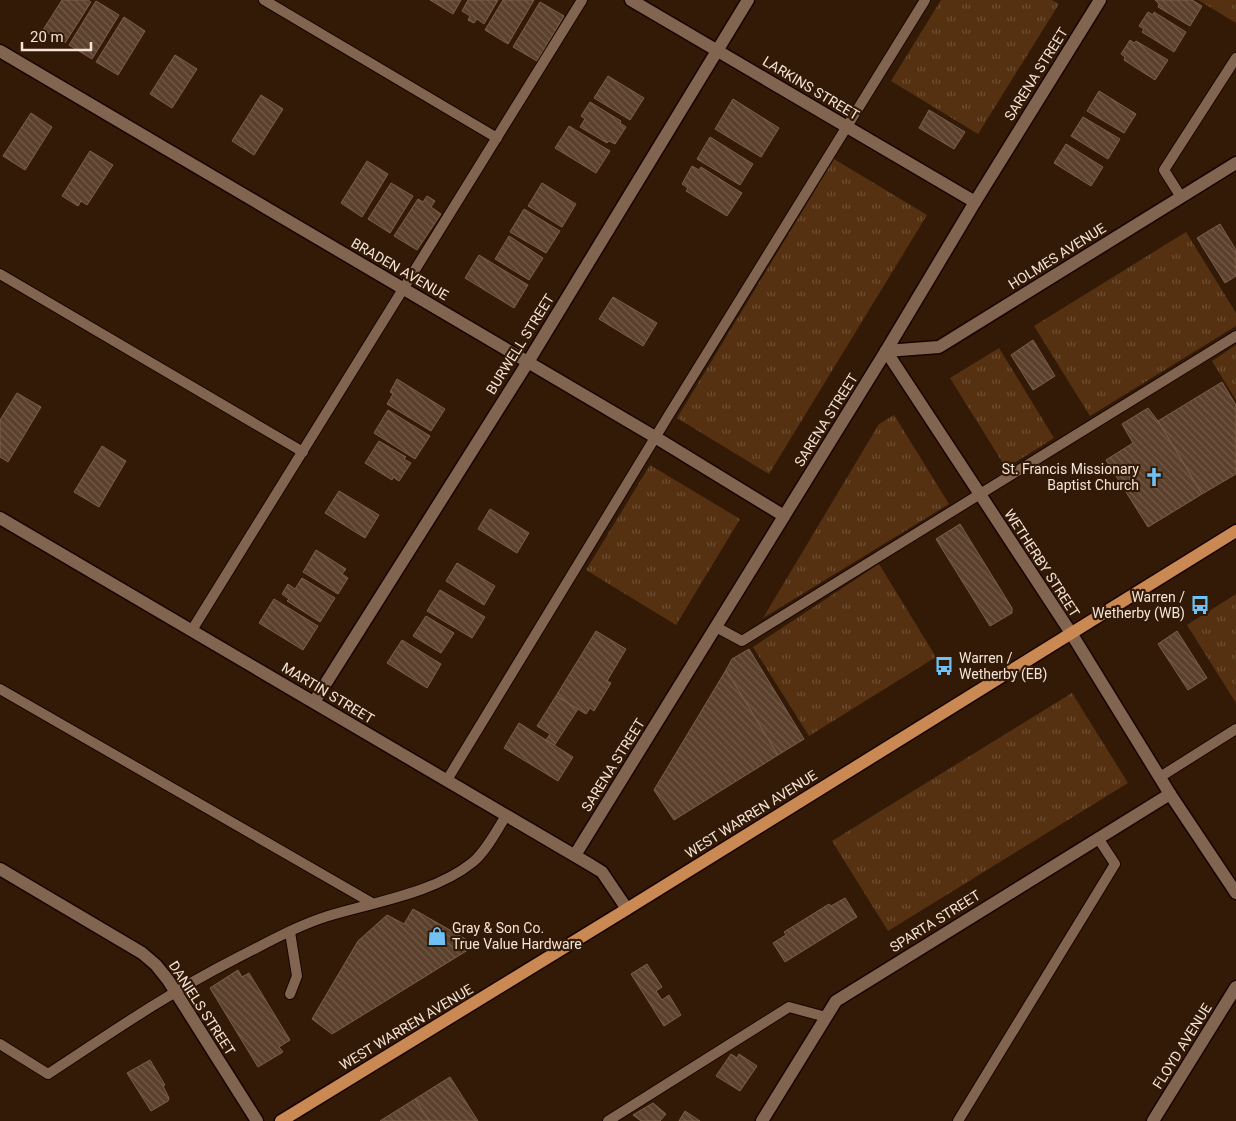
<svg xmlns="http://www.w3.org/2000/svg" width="1236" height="1121" font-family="Roboto,sans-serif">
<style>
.grass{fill:url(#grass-tufts)}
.building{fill:url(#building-back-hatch);stroke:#7c5f4a}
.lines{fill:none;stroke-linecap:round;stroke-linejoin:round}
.service-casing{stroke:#190400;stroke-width:12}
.minor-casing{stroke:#190400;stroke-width:15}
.primary-casing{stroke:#190400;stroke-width:15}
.service{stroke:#826550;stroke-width:10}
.minor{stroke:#826550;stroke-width:12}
.primary{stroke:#ca8853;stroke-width:12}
.labels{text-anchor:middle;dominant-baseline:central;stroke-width:4.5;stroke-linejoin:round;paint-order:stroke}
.street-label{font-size:14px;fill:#f5e4d8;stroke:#321a07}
.poi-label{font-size:14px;fill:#f5e4d8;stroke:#321a07;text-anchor:end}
</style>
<defs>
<pattern id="grass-tufts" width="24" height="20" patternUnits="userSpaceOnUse" patternTransform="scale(1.25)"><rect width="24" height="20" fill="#553112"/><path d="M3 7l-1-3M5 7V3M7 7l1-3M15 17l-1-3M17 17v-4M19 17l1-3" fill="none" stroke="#6e4f34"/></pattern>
<pattern id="building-back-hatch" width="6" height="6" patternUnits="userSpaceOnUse" patternTransform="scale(1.25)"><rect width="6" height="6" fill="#5b402c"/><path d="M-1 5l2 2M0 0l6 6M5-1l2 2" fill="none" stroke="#735b4a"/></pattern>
</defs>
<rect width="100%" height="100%" fill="#321a07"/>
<!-- grass -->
<g class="grass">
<path d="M941,0H1052L1059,4L978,134L891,81Z"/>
<path d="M1198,0H1236V23Z"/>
<path d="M834,159L927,215L769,474L677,418Z"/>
<path d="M1186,232L1236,313V326L1090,416L1034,326Z"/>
<path d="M1236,345V400L1212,361Z"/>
<path d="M999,348L1054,438L1006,468L950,378Z"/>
<path d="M894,415L949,504L763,618L879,424Z"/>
<path d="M650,465L740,519L676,625L586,570Z"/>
<path d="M879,564L936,657L809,736L753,647Z"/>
<path d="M1236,594V703L1187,625Z"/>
<path d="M1072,693L1128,783L888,931L832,841Z"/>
</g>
<!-- building -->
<g class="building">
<path d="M62,0H88L91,2L65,43L43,30Z"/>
<path d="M430,0H461L453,14Z"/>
<path d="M468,0H498L484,24L477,19L474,23L468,20L470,16L462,11Z"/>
<path d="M503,0H534L508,44L485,30Z"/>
<path d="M1155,0H1192L1202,6L1190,26L1158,7L1159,4Z"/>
<path d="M96,1L119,15L92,59L69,45Z"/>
<path d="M540,2L564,16L537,61L513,47Z"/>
<path d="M1148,12L1153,15L1154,12L1186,32L1174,52L1142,32L1144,29L1139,26Z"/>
<path d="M124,17L145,31L118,75L96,62Z"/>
<path d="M1130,40L1134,43L1136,41L1168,60L1155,80L1124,60L1125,57L1121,54Z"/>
<path d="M175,55L197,69L172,108L150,94Z"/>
<path d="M608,76L644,98L630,120L594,98Z"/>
<path d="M1099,91L1136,114L1124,133L1087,111Z"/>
<path d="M261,95L283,109L254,155L232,141Z"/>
<path d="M733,99L779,128L761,157L715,129Z"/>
<path d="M590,102L621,121L620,123L626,127L615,144L609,141L607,143L580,127L585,119L581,116Z"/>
<path d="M929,110L965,132L954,149L919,128Z"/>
<path d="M31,113L52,127L25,170L3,156Z"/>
<path d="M1083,117L1120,139L1108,159L1071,136Z"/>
<path d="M569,126L610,151L596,173L555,148Z"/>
<path d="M710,137L753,164L740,185L697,159Z"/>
<path d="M1066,144L1103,167L1091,186L1054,163Z"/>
<path d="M90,151L113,165L87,205L81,201L78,206L62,196Z"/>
<path d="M367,161L388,174L362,217L341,203Z"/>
<path d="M692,166L699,170L701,167L742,193L727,216L686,191L688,188L682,184Z"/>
<path d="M391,183L413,196L390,233L368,219Z"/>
<path d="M542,183L576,204L562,227L528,206Z"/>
<path d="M427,196L435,201L431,207L441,214L417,250L394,236L418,199L423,202Z"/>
<path d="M524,209L560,231L546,253L510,232Z"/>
<path d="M1220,224L1236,250V276L1225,283L1197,238Z"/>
<path d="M509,236L543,258L529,280L495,259Z"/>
<path d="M479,255L528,285L514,308L465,278Z"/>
<path d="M613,297L657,323L643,346L599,319Z"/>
<path d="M1033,340L1055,376L1033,390L1011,355Z"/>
<path d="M397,379L445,409L431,431L387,404L393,394L390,392Z"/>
<path d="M1222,382L1236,405V474L1202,494L1158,421Z"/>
<path d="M17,393L41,407L8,462L0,457V420Z"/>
<path d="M1148,408L1158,421L1202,494L1148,527L1106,460L1133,443L1122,424Z"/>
<path d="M388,410L430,436L415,459L374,433Z"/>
<path d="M379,441L406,457L404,459L411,463L399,481L393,477L392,480L365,463Z"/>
<path d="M102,446L126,461L99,507L74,492Z"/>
<path d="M339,491L379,515L365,538L325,513Z"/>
<path d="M490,509L529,533L517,553L478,529Z"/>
<path d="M960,524L1012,608V613L990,626L936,539Z"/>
<path d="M316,550L346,569L342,574L348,578L338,594L303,572Z"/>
<path d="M457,563L495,586L484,605L446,581Z"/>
<path d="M302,578L335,598L320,622L287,601L289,599L282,594L288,584L295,589Z"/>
<path d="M440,590L485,617L472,638L427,611Z"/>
<path d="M274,599L318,626L303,650L259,623Z"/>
<path d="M426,616L454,633L441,653L413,636Z"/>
<path d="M596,631L626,649L607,681L611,683L594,711L590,708L586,714L556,696Z"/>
<path d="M1177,631L1207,678L1188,690L1158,644Z"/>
<path d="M402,640L441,664L427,688L387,663Z"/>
<path d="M749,649L804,739L778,755L726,670L732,659Z"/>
<path d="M726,670L778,755L674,820L654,790Z"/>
<path d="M556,696L578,709L554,746L546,740L550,734L537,726Z"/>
<path d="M519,723L573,757L558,781L504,748Z"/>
<path d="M845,898L857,917L785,962L773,943L786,935L784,932L829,904L831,906Z"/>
<path d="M413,909L476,945L332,1034L312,1019L358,941L387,915L404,924Z"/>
<path d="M647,964L662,987L656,991L662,1000L669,995L681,1015L664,1026L631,974Z"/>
<path d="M238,970L242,977L249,973L290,1040L279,1047L283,1052L258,1067L210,988Z"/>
<path d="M731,1054L737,1058L739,1054L757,1066L740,1091L716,1076Z"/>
<path d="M150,1060L165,1085L163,1086L169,1098L168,1101L151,1111L127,1073Z"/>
<path d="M450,1077L478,1121H429L415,1099Z"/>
<path d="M415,1099L429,1121H380Z"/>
<path d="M653,1103L666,1114L660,1121H641L633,1115Z"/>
<path d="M685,1111L700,1121H679Z"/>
</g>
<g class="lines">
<!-- service casing -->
<g class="service-casing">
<g id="service">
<path d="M264,0L497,138"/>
<path d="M1181,197L1164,170L1236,58"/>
<path d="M0,274L303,452"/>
<path d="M716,627L742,641L1236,336"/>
<path d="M192,630L582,0"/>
<path d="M0,689L372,903"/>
<path d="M1160,777L1236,729"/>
<path d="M447,780L667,418L925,0"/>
<path d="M290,932L297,976L290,994"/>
<path d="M0,1044L48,1074C109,1034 170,992 235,959C265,944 296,926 328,916C374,902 435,893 473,862C487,850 496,831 506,816"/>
<path d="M608,1121L789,1007L826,1017"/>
<path d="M958,1121L1115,864L1098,838"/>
</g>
</g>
<!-- minor casing -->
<g class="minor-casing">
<g id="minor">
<path d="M631,0L975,202"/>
<path d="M0,51L655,437L784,516"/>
<path d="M886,351L1071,633L1170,794L1236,893"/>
<path d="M886,351L939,347L1236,163"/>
<path d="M0,518L589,864L602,872L627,909"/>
<path d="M314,702L528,362L748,0"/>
<path d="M575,855L886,351L975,202L1100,0"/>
<path d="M0,869L142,953L156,965L168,980L257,1121"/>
<path d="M762,1121L836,1001L1170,794"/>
<path d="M1153,1121L1236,987"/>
</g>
</g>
<!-- primary casing -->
<g class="primary-casing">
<path id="primary" d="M281,1121L627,909L1236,531"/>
</g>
<!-- service -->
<use href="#service" class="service"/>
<!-- minor -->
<use href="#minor" class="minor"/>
<!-- primary -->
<use href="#primary" class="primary"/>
</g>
<!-- icons -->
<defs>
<g id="church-bare" transform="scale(1.5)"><path d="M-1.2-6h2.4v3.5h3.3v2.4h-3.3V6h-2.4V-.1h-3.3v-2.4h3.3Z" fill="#70c1f4" stroke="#321a07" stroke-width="2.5" paint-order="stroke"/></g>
<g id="bus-bare" transform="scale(1.5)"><path d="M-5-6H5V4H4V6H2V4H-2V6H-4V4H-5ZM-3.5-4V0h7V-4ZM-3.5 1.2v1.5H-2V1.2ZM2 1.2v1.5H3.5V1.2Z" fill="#70c1f4" stroke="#321a07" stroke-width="2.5" paint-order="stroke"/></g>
<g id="shop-bare" transform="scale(1.5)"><path d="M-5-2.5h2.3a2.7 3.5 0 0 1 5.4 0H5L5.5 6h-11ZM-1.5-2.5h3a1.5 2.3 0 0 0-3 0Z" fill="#70c1f4" stroke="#321a07" stroke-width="2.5" paint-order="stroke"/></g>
</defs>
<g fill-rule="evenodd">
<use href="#church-bare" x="1154" y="477"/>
<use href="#bus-bare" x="1200" y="605"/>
<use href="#bus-bare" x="944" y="666"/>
<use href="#shop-bare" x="437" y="936"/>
</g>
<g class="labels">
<!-- street labels -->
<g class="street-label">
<text transform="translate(1036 74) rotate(-58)">SARENA STREET</text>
<text transform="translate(811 88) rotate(31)">LARKINS STREET</text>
<text transform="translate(1057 256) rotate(-32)">HOLMES AVENUE</text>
<text transform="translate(400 269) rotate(30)">BRADEN AVENUE</text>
<text transform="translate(520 344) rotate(-58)">BURWELL STREET</text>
<text transform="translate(826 420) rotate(-58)">SARENA STREET</text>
<text transform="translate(1042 563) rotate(57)">WETHERBY STREET</text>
<text transform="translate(328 693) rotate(31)">MARTIN STREET</text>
<text transform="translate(613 765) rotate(-58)">SARENA STREET</text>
<text transform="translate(751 814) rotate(-32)">WEST WARREN AVENUE</text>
<text transform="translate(935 921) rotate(-32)">SPARTA STREET</text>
<text transform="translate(202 1008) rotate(57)">DANIELS STREET</text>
<text transform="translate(406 1027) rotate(-31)">WEST WARREN AVENUE</text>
<text transform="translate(1182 1046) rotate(-58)">FLOYD AVENUE</text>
</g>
<!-- poi labels -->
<g class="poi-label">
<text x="1139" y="469">St. Francis Missionary<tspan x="1139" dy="16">Baptist Church</tspan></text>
<text x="1185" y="597">Warren /<tspan x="1185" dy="16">Wetherby (WB)</tspan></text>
<text x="959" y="658" text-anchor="start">Warren /<tspan x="959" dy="16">Wetherby (EB)</tspan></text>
<text x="452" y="928" text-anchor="start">Gray &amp; Son Co.<tspan x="452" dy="16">True Value Hardware</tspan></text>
</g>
</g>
<!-- scale -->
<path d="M22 42v8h69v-8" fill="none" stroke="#f5e4d8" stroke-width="2.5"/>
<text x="30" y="42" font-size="15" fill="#f5e4d8" stroke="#321a07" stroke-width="4" paint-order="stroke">20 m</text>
</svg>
